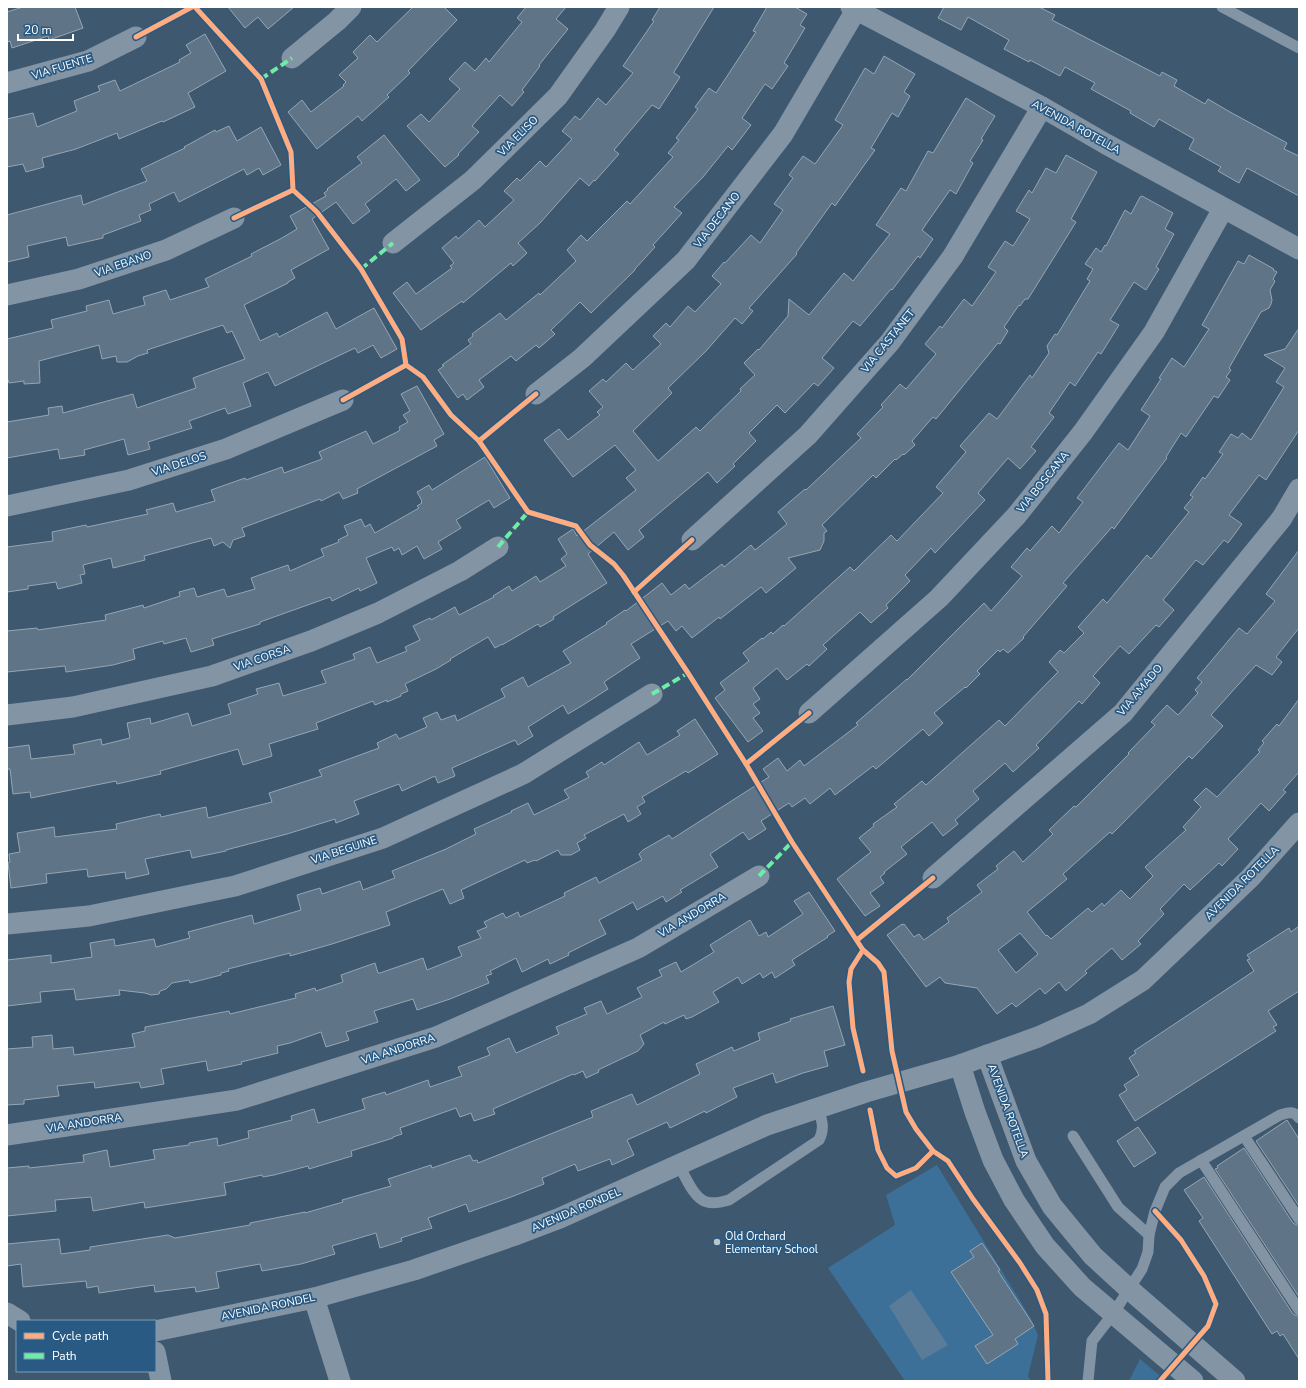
<svg xmlns="http://www.w3.org/2000/svg" width="1306" height="1388" font-family="'Nunito Sans',sans-serif">
<style>
.green{fill:#3d7099}
.water{fill:#5b7c98}
.building{fill:#5f7486;stroke:#96a6b3;fill-rule:evenodd}
.lines{fill:none;stroke-linecap:round;stroke-linejoin:round}
.lane{stroke:#8394a5;stroke-width:11}
.street{stroke:#8394a5;stroke-width:21}
.quiet{stroke:#6deda7;stroke-width:4;stroke-dasharray:8 4;stroke-linecap:butt}
.cycleway-casing{stroke:#295a83;stroke-width:8}
.cycleway{stroke:#ffac80;stroke-width:5}
.poi-dot{fill:#bbc5cd;stroke:#295a83;stroke-width:1.5}
.labels{text-anchor:middle;dominant-baseline:central;stroke-width:3.5;stroke-linejoin:round;paint-order:stroke}
.street-label{font-size:11px;fill:#fff;stroke:#295a83}
.poi-label{font-size:11px;fill:#fff;stroke:#295a83;text-anchor:start}
</style>
<rect width="100%" height="100%" fill="#3d586f"/>
<!-- green -->
<g class="green">
<path d="M937,1165L1030,1317L1038,1335L1028,1376L1031,1381H905L828,1268L895,1225L886,1195Z"/>
<path d="M1140,1359L1165,1380L1166,1381H1129Z"/>
</g>
<!-- water -->
<path class="water" d="M911,1290L948,1345L922,1360L889,1306Z"/>
<!-- building -->
<g class="building">
<path d="M23,7H75L83,28L49,40L48,36L12,48L10,41L7,42V12Z"/>
<path d="M228,7H294L268,29L258,17L245,28Z"/>
<path d="M413,7H444L457,20L408,71L410,73L387,95L389,97L362,121L358,116L317,149L288,112L302,100L311,112L344,86L343,85L346,82L339,75L358,58L353,52L370,35L377,42Z"/>
<path d="M526,7H566L556,19L568,29L539,65L540,66L522,90L524,92L512,106L500,95L472,126L479,132L458,154L459,155L445,167L407,126L421,114L429,122L460,89L449,79L465,62L475,71L486,58L489,62L522,22L517,18Z"/>
<path d="M660,7H714L674,72V73L680,77L659,109L652,105L614,150L619,154L595,181L594,180L589,186L580,178L540,223L518,243L527,253L513,266L511,263L463,303L462,301L421,330L393,293L407,282L416,294L452,268L450,266L454,263L442,248L456,236L458,239L479,220L485,227L514,200L504,191L517,178L520,181L540,161L546,167L572,139L562,131L575,116L580,120L598,98L606,105L633,73L623,66L654,21L652,20Z"/>
<path d="M767,7H795L807,14L800,25L805,28L784,63L788,66L772,89L765,84L742,118L751,125L732,150L728,146L703,177L674,207L682,213L653,245L655,247L635,269V270L591,313L580,302L551,330L555,334L539,348L536,345L516,361L511,356L479,380L484,387L467,400L463,394L458,398L438,370L444,366L442,365L471,344L468,340L473,336L472,334L500,313L506,320L539,293L540,295L576,261L567,250L581,235L587,241L627,201L630,204L673,157L668,153L679,140L676,138L698,109L695,107L709,88L716,93L756,32L753,31Z"/>
<path d="M944,7H1039L1055,15L1052,20L1160,76L1162,72L1177,80L1174,86L1205,104L1208,99L1230,112L1287,143L1284,149L1299,156V196L1247,168L1239,183L1218,171L1221,167L1189,149L1194,139L1159,119L1154,127L1130,113L1131,111L1091,89L1095,83L1065,67L1060,76L1030,60L1029,62L1004,49L1009,40L968,17L961,30L938,18Z"/>
<path d="M205,34L226,71L188,93L195,107L163,122L162,121L119,139L117,133L76,149L42,158L44,167L26,172L23,164L7,167V119L33,113L37,127L77,111L74,101L100,91L98,86L115,80L120,91L180,62L179,60L191,53L186,45Z"/>
<path d="M884,56L915,74L904,92L910,96L898,117L892,113L871,148L875,150L835,206L832,203L796,253L797,254L749,308L753,311L742,324L735,318L706,351L668,388L672,393L633,431L658,461L696,427L700,431L741,391L740,389L755,375L744,363L758,349L759,350L788,316L789,299L809,315L844,273L853,281L890,234L876,225L901,188L906,191L928,151L933,153L966,98L995,116L981,139L983,140L970,161L973,163L956,194L950,190L922,230L933,239L920,258L918,256L892,290L891,289L860,326L853,321L822,358L834,368L818,386L814,383L785,413L777,405L749,433L756,441L733,464L735,466L717,483L708,472L639,530L644,537L628,550L614,532L588,554L607,583L553,617L554,619L540,627L538,624L502,645V644L495,648L488,637L450,659L451,660L436,669L405,684L408,691L401,694V696L387,702V700L375,705L373,701L316,723L318,729L269,744L272,756L243,765L238,749L160,771L161,774L117,784L116,781L31,798L30,792L13,794L10,769H7V748L29,745L31,759L75,754L73,745L101,739L102,745L130,738L127,723L150,718L151,724L188,713L192,726L231,714L228,704L258,694L256,689L279,683L283,696L326,683L321,671L355,659L353,654L370,647L377,663L407,651L405,647L420,640L413,626L430,618L431,620L455,607L459,615L494,597L493,596L509,586L512,591L536,576L540,582L566,566L561,559L567,554L558,539L573,529L577,536L636,490L626,478L636,470L615,445L573,477L544,440L559,429L568,440L600,415L597,412L603,407L589,391L603,379L606,382L626,363L633,370L661,344L653,336L666,323L670,327L688,306L695,312L721,284L712,276L724,262L725,263L751,235L760,243L783,210L774,204L793,178L789,175L803,156L815,164L843,125L835,120L865,68L874,74Z"/>
<path d="M229,126L237,141L261,127L281,165L263,175L259,168L247,175L244,169L179,202L174,192L149,204L151,210L139,215L141,221L103,235V238L68,246L66,237L27,246L29,257L7,262V215L81,195L83,205L147,181L141,169L185,148L184,147L215,130L216,132Z"/>
<path d="M384,135L420,180L406,191L396,179L365,204L370,211L353,224L336,202L312,219L329,249L291,270L295,278L288,282V283L244,305L260,341L277,333L279,337L327,312L336,329L374,308L397,349L381,358L373,345L358,353L355,348L275,386L268,372L243,383L251,406L228,414L225,408L189,421L192,428L148,442L150,449L128,455L124,439L84,450L85,455L60,459L58,449L7,458V422L49,415L48,408L62,406L63,413L133,394L137,408L196,388L193,378L245,359L232,331L227,333L223,325L147,350L148,353L138,356L127,362H117L116,356L102,359L99,345L39,361L40,383L24,384V381L9,383L7,377V339L53,328L51,320L87,311L86,306L109,300L113,314L145,305L143,297L166,290L170,300L209,287L205,279L252,256L251,254L282,238L297,229L290,216L326,196L324,193L328,190L327,189L362,163L357,157Z"/>
<path d="M1066,155L1097,172L1071,219L1076,222L1028,299H1025L1020,306L1019,305L1004,327L1008,331L1000,344L998,343L936,419L933,417L912,441L915,445L904,455L903,454L896,460L895,459L876,478L873,475L822,525L827,531L824,533V541L820,550L788,558L796,568L766,593L761,587L720,619L719,617L692,638L682,626L676,631L668,621L631,644L640,658L604,682L608,689L583,705L568,714L563,705L528,727L533,736L518,745L515,740L452,768L455,776L438,783L435,776L402,791L399,784L354,801L359,814L336,823L335,819L287,834L226,850V851L192,858L190,850L145,859L149,874L126,879L125,872L88,877L87,869L46,874L47,883L11,888L8,863L10,862L9,854L20,852L17,833L54,827L55,837L117,829L116,824L160,814L161,817L206,807L208,818L272,802L269,793L322,776L319,770L379,748L377,743L396,734L399,739L427,727L423,718L437,712L441,720L455,715L457,721L505,697L501,689L523,677L528,687L533,684L571,663L563,651L607,624L606,623L625,610L626,611L662,583L671,595L685,584L689,589L722,564L724,567L751,545L755,550L787,524L778,512L805,489L806,490L861,438L857,434L883,407L881,405L900,384L906,389L936,354L925,344L940,326L942,328L964,299L972,306L996,272L988,267L1005,241L1013,246L1030,219L1016,211L1029,190L1032,193L1046,168L1056,173Z"/>
<path d="M1142,196L1173,213L1165,229L1174,234L1156,267L1159,269L1146,290L1134,282L1110,320L1119,325L1101,354L1098,352L1075,386L1070,382L1049,413L1054,417L1031,447L1036,451L1020,469L1008,458L978,493L985,500L935,553L931,548L905,575L910,581L886,605L888,608L871,623L860,612L823,645L827,649L809,666L807,664L787,680L777,668L753,688L760,699L753,704L760,713L753,718L763,731L748,742L715,698L725,690L720,683L749,661L743,653L762,638L763,639L771,632L773,634L783,625L784,626L850,567L854,571L891,535L897,541L943,493L936,487L966,452L960,446L989,413L997,419L1030,375L1032,378L1049,353L1047,346L1055,334L1057,335L1090,281L1087,279L1093,269L1085,264L1096,248L1101,252L1105,245L1106,246L1125,210L1131,214L1140,197Z"/>
<path d="M1249,255L1274,269L1273,270L1277,272L1273,279L1275,281L1270,290L1272,300L1271,304L1269,308L1261,312L1229,368L1231,370L1226,377L1230,380L1218,398L1214,396L1186,437L1181,433L1166,457L1167,458L1134,502L1114,529L1112,527L1063,583L1067,586L1023,637L1024,638L1008,653L1003,649L1000,652L998,650L977,671L980,674L966,688L965,687L934,713L943,723L929,736L923,729L876,769L873,766L835,795L830,788L810,804L805,798L792,807L789,803L761,821L766,829L749,840L743,832L710,854L718,867L680,890L682,892L666,902L663,896L637,910L633,902L599,920L606,934L568,953L569,955L550,964L548,959L522,972L516,958L490,971L492,974L486,976L489,983L450,999L417,1010L413,999L374,1011L378,1022L346,1032L349,1040L326,1047L321,1032L290,1043L277,1046L278,1053L241,1062L242,1064L208,1071L206,1061L161,1069L164,1084L141,1088L139,1082L95,1088L94,1082L57,1086L59,1096L24,1100V1104L7,1105V1049L33,1047L32,1037L52,1035L53,1049L73,1047L74,1055L135,1047L132,1034L145,1031V1027L229,1011L230,1014L296,998L295,994L315,988L316,991L343,982L341,975L375,963L378,973H380L423,958L427,970L462,956L458,947L481,938L477,931L487,927L484,922L503,913L506,918L518,912L520,917L565,896L564,893L596,877L599,883L642,860L639,854L643,850L669,835L672,839L769,777L763,769L778,758L787,771L800,760L804,766L858,725L856,723L907,679V680L984,603L991,611L1022,576L1011,567L1027,548L1030,551L1052,526L1059,533L1083,502L1077,498L1119,443L1128,450L1150,416L1141,410L1161,379L1159,378L1172,358L1184,367L1209,329L1202,325L1238,261L1244,264Z"/>
<path d="M1299,328V430L1266,480L1259,475L1229,515L1242,524L1228,543L1224,540L1203,565L1196,560L1163,600L1174,610L1159,627L1156,625L1129,654L1120,646L1093,676L1100,683L1082,704L1079,701L1036,745L1039,748L1013,772L1005,763L973,791L979,799L955,820L958,824L943,836L932,822L901,847L907,854L884,872L885,873L880,877L884,883L870,893L880,906L865,916L837,879L871,852L859,838L874,826L873,824L897,807L894,804L922,781L926,785L999,720L1005,726L1058,672L1049,662L1060,650L1064,653L1084,633L1078,627L1103,599L1107,603L1147,555L1151,559L1189,512L1184,508L1193,497L1190,495L1203,477L1205,479L1223,454L1219,452L1231,434L1238,438L1242,433L1251,440L1284,387L1276,382L1285,368L1264,355L1285,349Z"/>
<path d="M417,386L444,434L434,440L437,446L357,489L358,493L343,499L339,492L321,501L320,499L242,528L245,536L233,540L230,548L223,542L214,546L211,538L144,556L145,560L113,568L111,558L83,565L85,574L80,575L82,583L58,589L56,582L28,586V589L7,592V547L53,541L52,532L86,525L87,527L148,514L146,510L173,503L176,512L215,501L211,490L245,478L246,480L282,467L284,473L322,459L319,452L366,431L373,444L399,431L400,429L399,427L408,422L403,415L410,411L401,394Z"/>
<path d="M485,457L510,498L494,508L489,500L456,520L461,528L438,542L442,549L424,559L417,546L402,555L399,548L394,551L392,547L366,558L377,583L360,591L359,588L332,601L330,597L260,622V624L212,639L214,645L191,652L186,638L164,644L163,641L133,649L135,659L113,665L66,672L65,666L7,672V631L37,628L38,630L106,620L105,615L143,605L144,608L180,596L179,592L194,588L197,597L224,589L227,597L255,589L251,578L288,565L290,571L324,556L321,549L339,542L338,540L348,535L344,526L361,519L365,527L370,524L375,533L419,508L417,506L422,503L421,502L422,501L417,492L429,485L432,490Z"/>
<path d="M1299,550V628L1276,657L1282,662L1272,675L1256,665L1211,715L1223,726L1192,759L1189,756L1112,834L1110,832L1063,874L1067,879L1027,912L1046,936L1047,935L1051,939L1088,908L1092,912L1102,903L1104,906L1121,890L1130,899L1153,876L1145,867L1186,830L1183,827L1201,807L1194,800L1206,788L1217,797L1260,752L1258,750L1264,743L1262,741L1277,724L1279,726L1299,699V772L1283,790L1286,792L1269,811L1261,803L1228,839L1238,849L1222,866L1219,863L1190,890L1184,884L1160,909L1164,914L1138,941L1141,944L1122,960L1112,948L1085,971L1087,973L1066,991L1059,982L1045,994L1040,988L1016,1007L1012,1003L997,1014L977,988L945,983L940,977L926,987L887,935L902,924V925L904,924L914,937L919,934L924,940L949,922L947,918L982,892L977,885L998,869L996,866L1014,851L1023,862L1053,834L1049,830L1074,806L1076,807L1129,754L1128,753L1155,725L1151,722L1167,705L1178,715L1198,693L1195,690L1202,682L1197,678L1239,628L1247,634L1275,601L1266,594ZM1020,933L1038,954L1016,973L998,950Z"/>
<path d="M695,719L718,754L688,773L686,771L642,797L645,802L637,807L641,814L628,822L624,814L584,835L586,838L577,843L580,850L571,855H561L558,850L536,861L535,860L527,863L525,860L461,890L464,898L450,904L443,889L386,912L390,925L332,944L290,956V953L228,969L229,971L221,973V975L190,983L189,980L172,983L166,989L160,991L159,994L151,995L145,993L119,990L120,995L76,1000L74,989L40,992L41,1002L7,1006V960L51,955V963L92,957L90,943L114,939L115,946L154,939L156,947L190,938L188,932L252,915L254,924L301,910L297,895L320,888L322,894L360,881L363,890L395,878L392,871L446,849L476,834L474,829L512,812L511,811L528,803L534,815L569,798L564,790L589,777L586,772L602,762L604,765L639,742L647,755L680,735L677,731Z"/>
<path d="M809,892L835,931L827,936L828,937L792,960L795,965L775,978L772,972L763,978L760,973L742,984L738,977L713,992L719,1002L692,1017L686,1019L684,1015L665,1024L664,1022L640,1035L644,1044L638,1051L598,1070L599,1072L586,1078L583,1071L574,1075L573,1074L493,1109L495,1114L474,1121L471,1113L460,1117L456,1108L400,1128L402,1134L393,1137V1138L351,1151L352,1156L309,1169L308,1166L274,1175L263,1177L262,1175L224,1183L226,1195L145,1208L144,1202L93,1211L91,1197L55,1200L56,1211L7,1216V1168L29,1166V1168L84,1162L83,1155L107,1150L110,1167L155,1159L153,1150L189,1145V1143L217,1138L218,1146L249,1138L248,1131L292,1120L291,1116L314,1109L318,1123L365,1109L362,1099L385,1092L386,1095L428,1080L430,1087L462,1076L458,1067L490,1055L487,1048L509,1038L516,1053L559,1034L556,1027L587,1014L584,1008L601,1001L607,1014L642,997L637,988L662,976L659,970L676,962L681,972L714,952L710,945L750,920L759,936L766,932L768,937L803,914L794,901Z"/>
<path d="M1299,926V991L1268,1011L1277,1025L1273,1027L1276,1031L1135,1121L1119,1095L1127,1090L1124,1085L1139,1075L1129,1058L1136,1053L1134,1051L1254,971L1247,960L1250,959L1247,955L1289,928L1291,932Z"/>
<path d="M833,1006L845,1045L824,1051L828,1066L803,1073L776,1083L773,1073L733,1088L737,1097L706,1113L705,1111L670,1128L667,1122L627,1140L634,1155L612,1165L610,1159L578,1171L575,1164L542,1178L544,1184L511,1197L469,1212L466,1204L428,1218L432,1228L401,1238L402,1241L380,1248L376,1233L332,1246L335,1254L301,1264L262,1271L260,1264L216,1272L219,1288L196,1292L195,1287L155,1292L154,1285L99,1293L98,1286L87,1288L86,1281L23,1287L21,1264L7,1266V1244L59,1239L61,1254L90,1250V1247L168,1235L175,1238L250,1225V1223L305,1212V1213L343,1202L342,1200L391,1186L388,1179L431,1165L432,1168L470,1155L473,1161L477,1160L478,1163L593,1117L591,1111L632,1094L637,1105L700,1074L696,1064L732,1047L734,1051L760,1040L758,1033L791,1021L790,1019Z"/>
<path d="M1287,1120L1299,1139V1206L1256,1141Z"/>
<path d="M1138,1127L1156,1153L1134,1167L1117,1141Z"/>
<path d="M1244,1148L1293,1223L1299,1226V1297L1215,1169L1218,1168L1217,1166Z"/>
<path d="M1204,1177L1293,1314L1299,1317V1359L1283,1334L1280,1336L1277,1331L1272,1334L1199,1221L1203,1218L1184,1190Z"/>
<path d="M982,1243L1000,1270L998,1271L1034,1326L1015,1339L1018,1344L987,1364L975,1346L993,1335L951,1272L974,1257L970,1251Z"/>
</g>
<g class="lines">
<!-- lane -->
<g class="lane">
<path d="M1222,7L1299,48"/>
<path d="M1073,1136L1118,1207L1149,1235"/>
<path d="M1244,1136L1299,1219"/>
<path d="M1201,1160L1299,1310"/>
<path d="M679,1165C685,1176 694,1199 707,1202C714,1204 722,1202 729,1200L819,1140C825,1129 822,1120 818,1108"/>
<path d="M1088,1381L1092,1341L1113,1314L1142,1269L1148,1252L1149,1235L1155,1211L1165,1187L1179,1173L1280,1115C1287,1113 1294,1110 1299,1118"/>
</g>
<!-- street -->
<g class="street">
<path d="M851,7L1042,107L1106,144L1299,249"/>
<path d="M292,58L337,21L351,7"/>
<path d="M7,83L88,61L136,37"/>
<path d="M393,243L473,180L558,96L605,30L619,7"/>
<path d="M7,295L79,279L166,250L234,218"/>
<path d="M536,394L582,358L686,260L783,134L856,10"/>
<path d="M7,506L129,480L226,449L343,400"/>
<path d="M692,540L808,435L890,342L953,256L1042,107"/>
<path d="M809,713L939,598L1017,515L1083,432L1154,332L1223,209"/>
<path d="M7,715L73,707L212,676L311,641L378,613L460,571L498,547"/>
<path d="M933,878L1123,713L1282,518L1299,489"/>
<path d="M7,924L89,916L235,886L383,838L523,774L652,694"/>
<path d="M987,1055L1026,1161L1052,1206L1093,1256L1129,1289L1235,1381"/>
<path d="M960,1065L975,1112L993,1160L1014,1200L1045,1246L1082,1287L1193,1381"/>
<path d="M7,1135L237,1100L436,1037L638,948L759,876"/>
<path d="M314,1298L340,1381"/>
<path d="M7,1313L20,1321"/>
<path d="M155,1331L314,1298L414,1270L518,1234L560,1218L767,1125L866,1092L960,1065L1038,1037L1089,1014L1143,980L1250,878L1299,823"/>
<path d="M155,1352L161,1381"/>
</g>
<!-- quiet -->
<g class="quiet">
<path d="M261,79L292,58"/>
<path d="M361,269L393,243"/>
<path d="M498,547L528,512"/>
<path d="M652,694L688,673"/>
<path d="M759,876L792,842"/>
</g>
<!-- cycleway casing -->
<g class="cycleway-casing">
<g id="cycleway">
<path d="M195,7L261,79L291,152L293,190L317,212L361,269L402,339L406,365L423,377L451,415L479,441L528,512L576,526L590,545L614,564L623,575L688,673L746,764L792,842L863,950L878,963L884,972L892,1051L906,1112L916,1129L933,1151L948,1161L973,1199L1020,1263L1037,1290L1046,1314L1048,1381"/>
<path d="M136,37L192,7"/>
<path d="M234,218L293,190"/>
<path d="M343,400L406,365"/>
<path d="M479,441L536,394"/>
<path d="M634,592L692,540"/>
<path d="M746,764L809,713"/>
<path d="M857,940L933,878"/>
<path d="M863,950L851,969L849,982L853,1028L863,1071"/>
<path d="M870,1110L878,1150L887,1168L896,1176L916,1168L933,1151"/>
<path d="M1155,1211L1181,1240L1204,1276L1216,1304L1208,1326L1160,1381"/>
</g>
</g>
<!-- cycleway -->
<use href="#cycleway" class="cycleway"/>
</g>
<!-- markers -->
<circle class="poi-dot" cx="717" cy="1242" r="4"/>
<g class="labels">
<!-- street labels -->
<g class="street-label">
<text transform="translate(62 67) rotate(-17)">VIA FUENTE</text>
<text transform="translate(1076 127) rotate(29)">AVENIDA ROTELLA</text>
<text transform="translate(518 136) rotate(-45)">VIA ELISO</text>
<text transform="translate(717 220) rotate(-52)">VIA DECANO</text>
<text transform="translate(123 264) rotate(-19)">VIA EBANO</text>
<text transform="translate(888 341) rotate(-51)">VIA CASTANET</text>
<text transform="translate(179 464) rotate(-18)">VIA DELOS</text>
<text transform="translate(1043 482) rotate(-51)">VIA BOSCANA</text>
<text transform="translate(262 658) rotate(-19)">VIA CORSA</text>
<text transform="translate(1140 690) rotate(-50)">VIA AMADO</text>
<text transform="translate(344 850) rotate(-18)">VIA BEGUINE</text>
<text transform="translate(1242 883) rotate(-45)">AVENIDA ROTELLA</text>
<text transform="translate(692 915) rotate(-31)">VIA ANDORRA</text>
<text transform="translate(398 1049) rotate(-18)">VIA ANDORRA</text>
<text transform="translate(1008 1111) rotate(70)">AVENIDA ROTELLA</text>
<text transform="translate(84 1123) rotate(-9)">VIA ANDORRA</text>
<text transform="translate(576 1210) rotate(-23)">AVENIDA RONDEL</text>
<text transform="translate(268 1307) rotate(-12)">AVENIDA RONDEL</text>
</g>
<!-- poi labels -->
<g class="poi-label">
<text x="725" y="1236">Old Orchard<tspan x="725" dy="13">Elementary School</tspan></text>
</g>
</g>
<!-- border -->
<rect width="1306" height="1388" fill="none" stroke="#ffffff" stroke-width="16"/>
<!-- legend -->
<rect x="16" y="1320" width="140" height="52" fill="#295a83" stroke="#7f9cb5"/>
<rect x="24" y="1333" width="20" height="6" fill="#ffac80" stroke="#7f9cb5"/>
<text x="52" y="1340" font-size="12" fill="#ffffff">Cycle path</text>
<rect x="24" y="1353" width="20" height="6" fill="#6deda7" stroke="#7f9cb5"/>
<text x="52" y="1360" font-size="12" fill="#ffffff">Path</text>
<!-- scale -->
<path d="M18 34v6h55v-6" fill="none" stroke="#ffffff" stroke-width="2"/>
<text x="24" y="34" font-size="12" fill="#ffffff" stroke="#295a83" stroke-width="3" paint-order="stroke">20 m</text>
</svg>
